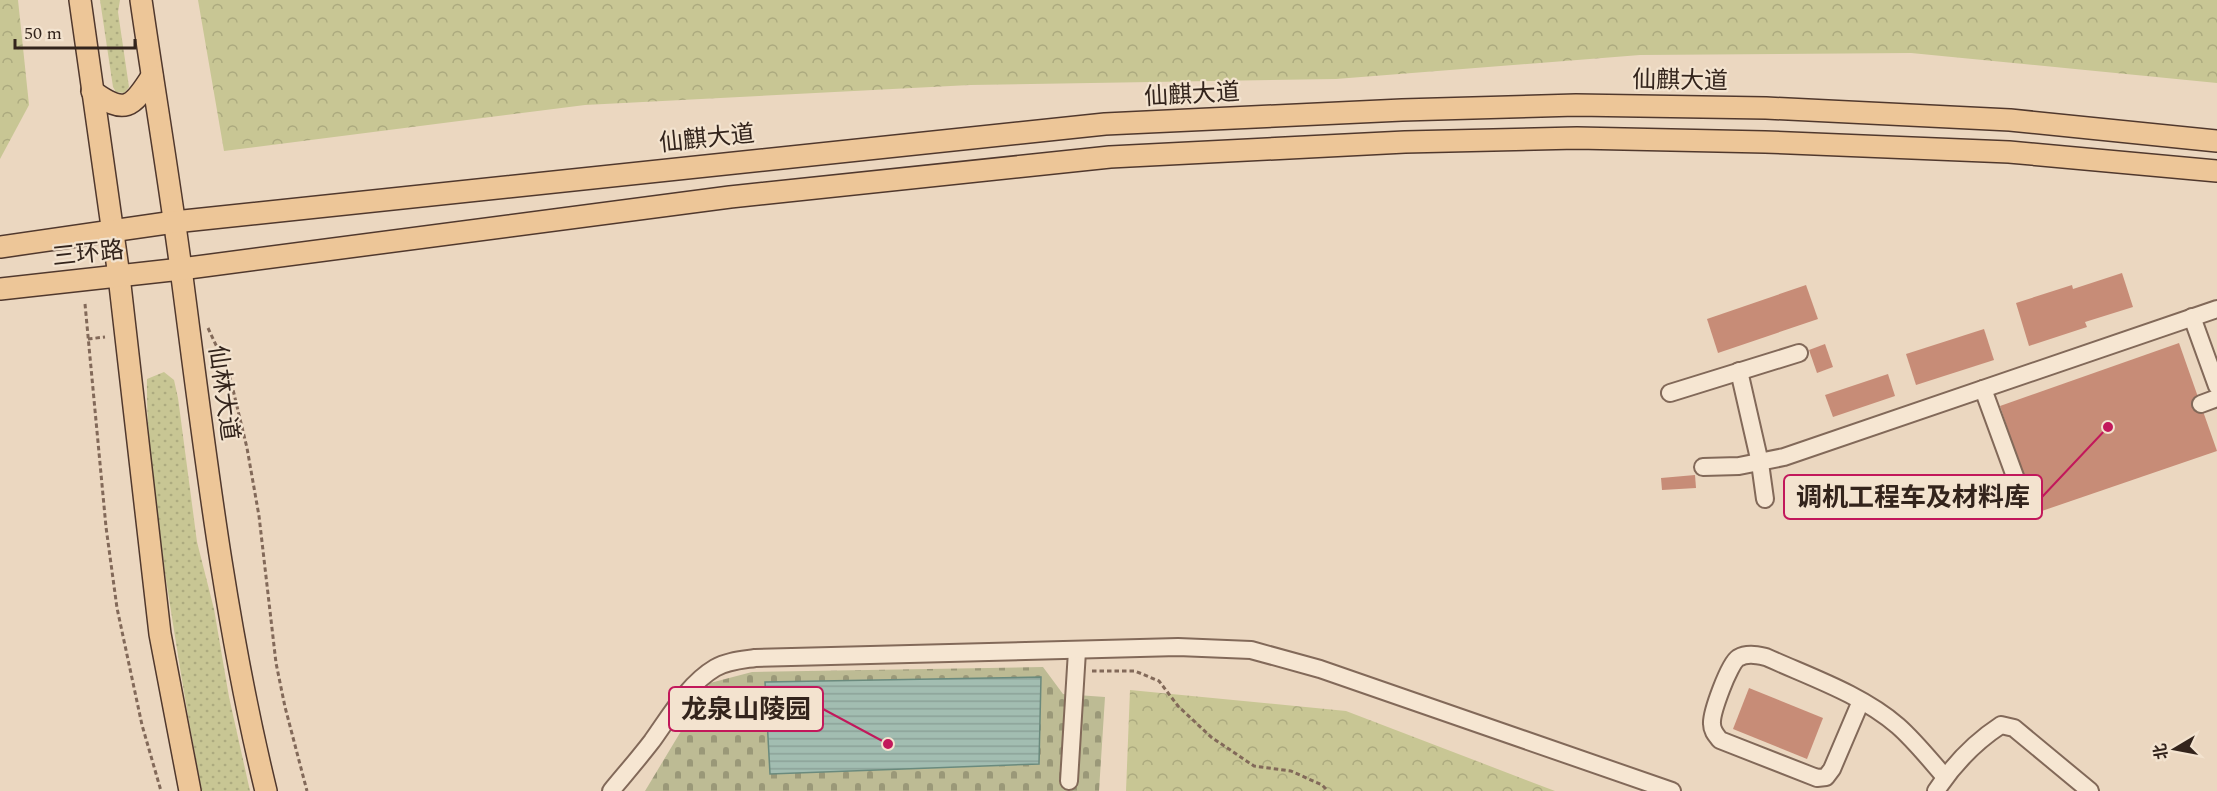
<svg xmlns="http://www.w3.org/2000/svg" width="2217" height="791" font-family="Spectral,'Noto Sans SC',serif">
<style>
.grass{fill:url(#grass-dots)}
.forest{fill:url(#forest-crowns)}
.cemetery{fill:url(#cemetery-stones)}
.water{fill:url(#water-rules);stroke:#6a8a7d;stroke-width:1.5}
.building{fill:#c78c77}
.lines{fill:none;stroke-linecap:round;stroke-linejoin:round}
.minor-casing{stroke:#826959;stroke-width:20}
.major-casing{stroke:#50382d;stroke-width:24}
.path{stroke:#826959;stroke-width:3;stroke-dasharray:4.5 3;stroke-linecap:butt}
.minor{stroke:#f6e6d2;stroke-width:16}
.major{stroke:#edc698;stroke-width:21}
.labels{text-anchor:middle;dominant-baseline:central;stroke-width:4.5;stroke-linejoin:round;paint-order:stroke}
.street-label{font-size:24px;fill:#33241c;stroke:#f3e3cf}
.leader{fill:none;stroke:#c2185b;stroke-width:2}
.callout-dot{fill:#c2185b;stroke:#f3e3cf;stroke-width:2}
.callout{fill:#f3e3cf;stroke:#c2185b;stroke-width:2}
.callout-label{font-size:26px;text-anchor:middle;font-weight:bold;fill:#33241c}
</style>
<defs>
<pattern id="grass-dots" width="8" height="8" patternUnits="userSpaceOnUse" patternTransform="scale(1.5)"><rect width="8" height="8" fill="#c8c694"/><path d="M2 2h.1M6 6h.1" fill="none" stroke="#acaa7f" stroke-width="1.8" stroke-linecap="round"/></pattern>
<pattern id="forest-crowns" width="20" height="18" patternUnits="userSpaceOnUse" patternTransform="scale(1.5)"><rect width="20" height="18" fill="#c8c694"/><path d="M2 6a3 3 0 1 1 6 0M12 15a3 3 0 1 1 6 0" fill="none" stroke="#acaa7f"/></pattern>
<pattern id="cemetery-stones" width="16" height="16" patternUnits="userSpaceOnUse" patternTransform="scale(1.5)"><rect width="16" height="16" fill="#bdbb94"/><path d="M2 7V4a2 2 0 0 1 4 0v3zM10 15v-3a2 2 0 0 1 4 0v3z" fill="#9a9878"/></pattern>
<pattern id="water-rules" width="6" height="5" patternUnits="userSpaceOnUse" patternTransform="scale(1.5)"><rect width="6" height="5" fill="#a2bdb1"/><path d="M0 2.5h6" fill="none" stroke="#8ca298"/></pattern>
</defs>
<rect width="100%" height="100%" fill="#ebd7c0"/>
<!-- grass -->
<g class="grass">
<path d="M100,0H120L118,12L129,87L124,93L116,92L113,87Z"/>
<path d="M164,372L174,380L178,398L197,542L214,609L229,697L250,791H202C188,721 177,650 166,579C157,513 146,446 147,379Z"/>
</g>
<!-- forest -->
<g class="forest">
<path d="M0,0H18L29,105L0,159Z"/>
<path d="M198,0H2217V83L1911,53L1640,55L1336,79L970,85L585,105L224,151Z"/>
<path d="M1130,690L1346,711L1555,791H1126Z"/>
</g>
<!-- cemetery -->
<path class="cemetery" d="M1043,667L1063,694L1105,697L1099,791H645L710,683L752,672Z"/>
<!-- water -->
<path class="water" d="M1041,677L1039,764L770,774L765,682Z"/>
<!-- building -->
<g class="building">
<path d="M2122,273L2133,307L2085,322L2087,327L2029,346L2016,303L2072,285L2073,289Z"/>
<path d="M1806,285L1818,319L1718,353L1707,319Z"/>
<path d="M1984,329L1994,360L1916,385L1906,354Z"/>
<path d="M2179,343L2217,451L2036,513L2000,406Z"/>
<path d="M1825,344L1833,367L1817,373L1809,350Z"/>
<path d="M1888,374L1895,396L1833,417L1825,395Z"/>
<path d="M1695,475L1696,488L1662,490L1661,478Z"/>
<path d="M1749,688L1823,718L1807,759L1733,729Z"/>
</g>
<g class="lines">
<!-- minor casing -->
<g class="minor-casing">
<g id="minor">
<path d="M2192,317L2217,386"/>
<path d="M1739,371L1760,463L1765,499"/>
<path d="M1983,389L2024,501"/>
<path d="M1670,393L1799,353"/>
<path d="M2201,404L2217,398"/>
<path d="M1703,467L1739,466L1784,457L2217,309"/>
<path d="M1861,701L1832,769L1826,777L1817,778L1720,740C1716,735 1712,731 1712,724C1711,713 1729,664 1738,658C1747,653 1756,655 1766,657C1810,677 1861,694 1898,726C1915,741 1930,760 1945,777"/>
<path d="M1069,781L1077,651"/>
<path d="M611,791C625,774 639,758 652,741C670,716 688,684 715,668C727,661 742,660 755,658L1178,647L1251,650L1320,669L1672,791"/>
<path d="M1936,791C1953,765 1975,742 2001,725L2014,728L2090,791"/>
</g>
</g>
<!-- major casing -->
<g class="major-casing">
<g id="major">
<path d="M80,0L119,276L160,634L190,791"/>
<path d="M141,0C154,90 169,179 181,269C204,444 224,619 266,791"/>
<path d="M92,91C125,115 132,108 152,76"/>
<path d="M0,247L174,222L1105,124L1402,110L1576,105L1766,108L2010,120L2217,141"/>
<path d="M0,289L181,269L730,197L1110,157L1405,142L1577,138L1765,142L2009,152L2217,171"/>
</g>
</g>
<!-- path -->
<g class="path">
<path d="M85,304L106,527L117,608L142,725L161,791"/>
<path d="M208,328L229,373L247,448L259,516L276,663L285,707L307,791"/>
<path d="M88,339L105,337"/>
<path d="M1092,671H1135L1159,681L1178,706L1211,737L1254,766L1291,771L1322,785L1328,791"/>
</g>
<!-- minor -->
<use href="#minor" class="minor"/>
<!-- major -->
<use href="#major" class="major"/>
</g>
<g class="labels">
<!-- street labels -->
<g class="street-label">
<text transform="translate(1680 81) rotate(1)">仙麒大道</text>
<text transform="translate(1192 95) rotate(-3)">仙麒大道</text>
<text transform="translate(707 139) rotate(-6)">仙麒大道</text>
<text transform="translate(88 254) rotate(-6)">三环路</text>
<text transform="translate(223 393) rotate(82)">仙林大道</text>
</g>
</g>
<!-- callouts -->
<path class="leader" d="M2108 427L2042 497M888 744L823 709"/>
<g class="callout-dot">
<circle cx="2108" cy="427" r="6"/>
<circle cx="888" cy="744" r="6"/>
</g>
<g class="callout">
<rect x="1784" y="475" width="258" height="44" rx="6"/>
<rect x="669" y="687" width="154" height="44" rx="6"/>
</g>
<g class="callout-label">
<text x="1913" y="506">调机工程车及材料库</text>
<text x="746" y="718">龙泉山陵园</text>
</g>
<!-- north arrow -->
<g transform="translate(2175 749) rotate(260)" stroke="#f3e3cf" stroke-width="4.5" paint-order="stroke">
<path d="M0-4.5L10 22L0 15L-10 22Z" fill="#33241c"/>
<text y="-9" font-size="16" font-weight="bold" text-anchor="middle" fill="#33241c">北</text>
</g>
<!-- scale -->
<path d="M15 39v9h120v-9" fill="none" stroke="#33241c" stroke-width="3"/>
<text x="24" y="39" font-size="18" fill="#33241c" stroke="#f3e3cf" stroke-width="4.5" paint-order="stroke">50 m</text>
</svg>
